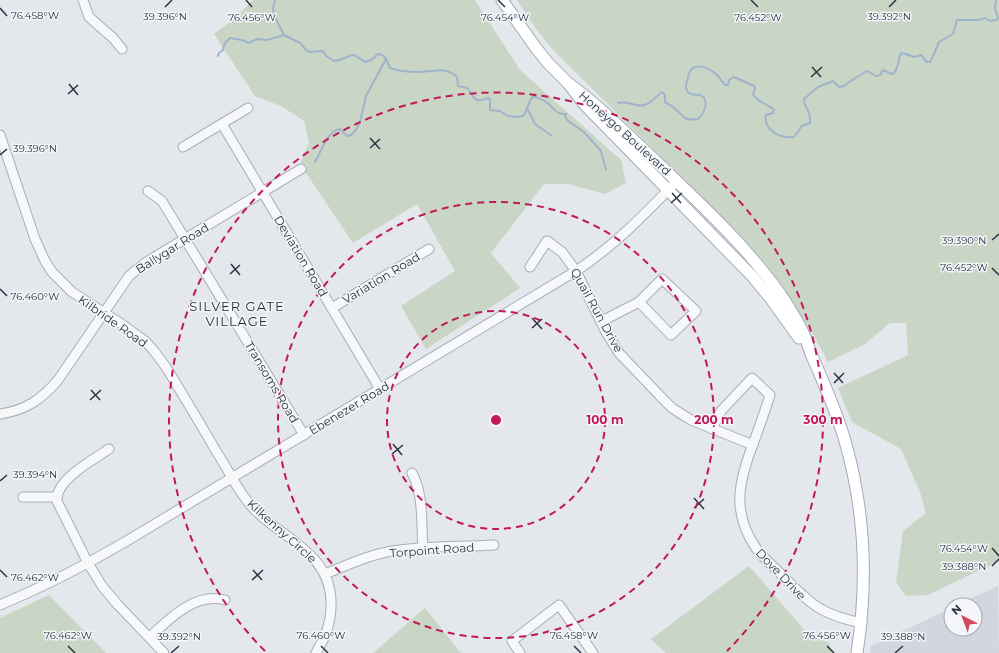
<svg xmlns="http://www.w3.org/2000/svg" width="999" height="653" font-family="Montserrat,sans-serif">
<style>
.built{fill:#d2d6de}
.green{fill:#c9d6c5}
.lines{fill:none;stroke-linecap:round;stroke-linejoin:round}
.stream{stroke:#9fb4cc;stroke-width:2}
.minor-casing{stroke:#a9aeb7;stroke-width:11}
.major-casing{stroke:#a3abb8;stroke-width:13}
.minor{stroke:#f7f8fa;stroke-width:9}
.major{stroke:#fff;stroke-width:11}
.ticks{fill:none;stroke:#2b3445;stroke-width:1.5}
.ring{fill:none;stroke:#c2185b;stroke-width:2;stroke-dasharray:7 5}
.labels{text-anchor:middle;dominant-baseline:central;stroke-width:3;stroke-linejoin:round;paint-order:stroke}
.street-label{font-size:12px;fill:#2b3445;stroke:#f4f6f9}
.neighbourhood-label{font-size:13px;letter-spacing:1px;fill:#1d2536;stroke:#f4f6f9}
.ticks-label{font-size:10px;text-anchor:middle;fill:#2b3445;stroke:#f4f6f9;stroke-width:3;stroke-linejoin:round;paint-order:stroke}
.centre{fill:#c2185b;stroke:#f4f6f9;stroke-width:2}
.ring-label{font-size:12px;text-anchor:middle;font-weight:bold;fill:#c2185b;stroke:#f4f6f9;stroke-width:3;stroke-linejoin:round;paint-order:stroke}
</style>
<rect width="100%" height="100%" fill="#e4e7ec"/>
<!-- built -->
<path class="built" d="M998,586L999,653H870L871,646L951,608V629H975V605H957Z"/>
<!-- green -->
<g class="green">
<path d="M253,0H475L520,70L621,160L626,183L605,194L568,184H544L491,253L520,288L426,349L401,306L455,271L417,204L353,243L300,164L309,142L304,121L281,106L255,96L214,34L233,20Z"/>
<path d="M517,0H999V561L928,595L906,596L896,582L903,531L926,513L920,492L901,449L852,422L838,388L908,355L906,323H890L865,344L828,362L812,332L785,289L764,262L728,223L553,50L537,30Z"/>
<path d="M749,566L807,633L829,643L833,653H666L651,639Z"/>
<path d="M49,595L106,653H0V618Z"/>
<path d="M425,608L461,653H373Z"/>
</g>
<g class="lines">
<!-- stream -->
<g class="stream">
<path d="M275,0L273,8L274,15L284,35L300,43L306,50L310,52L323,51L326,56L334,61C340,61 350,55 353,55C358,56 361,60 365,62L371,60L378,54C386,55 387,61 390,68C398,71 409,72 418,72C431,72 446,66 457,77L458,86L467,88C475,98 474,104 488,98L490,99V110L500,111L508,116L518,117L523,116L525,113L531,99L534,96C538,99 543,99 546,102C555,108 555,115 567,114"/>
<path d="M218,56L219,53L223,50C223,45 226,42 230,38L242,40L249,43L257,39L267,40L284,35"/>
<path d="M618,103C627,101 629,104 637,105C648,108 655,97 662,92L665,95V102C666,103 669,104 670,105C682,111 680,122 698,119C703,115 707,106 705,100C703,91 688,99 686,88C685,83 688,81 688,77C691,60 709,67 717,75C721,78 721,82 725,85H728L729,80L734,77L754,86L755,88L753,94C757,103 768,103 774,110L773,113L766,115C763,130 781,139 794,137L802,126L810,123C812,112 804,108 804,99L818,87L833,81L839,87L844,86L849,82L867,71L876,76L880,75L883,70L892,74L894,73C899,67 898,59 901,53L906,54L914,57L921,55L927,62H930L933,56L939,42L953,34L957,20H979L985,18L990,21L997,20L998,18L995,8L996,0"/>
<path d="M528,110L535,124L552,136"/>
<path d="M564,114L567,120L584,132L601,151L606,170"/>
<path d="M315,162C321,152 327,131 340,129L347,136L351,135L356,130L360,122L366,96L386,59"/>
</g>
<!-- minor casing -->
<g class="minor-casing">
<g id="minor">
<path d="M83,0L89,17L113,38L122,49"/>
<path d="M222,124L380,389"/>
<path d="M0,135L35,239L45,261L52,272L72,292L120,323L146,342L154,351L166,367C183,395 200,423 216,451C226,466 234,483 245,498C271,536 330,547 331,602C332,620 326,637 316,653"/>
<path d="M183,147L248,108"/>
<path d="M148,191L162,201L304,435"/>
<path d="M530,267L547,241L562,252L576,271L606,332L619,353L664,400L672,408L691,420L753,445"/>
<path d="M332,308L429,249"/>
<path d="M602,321L639,302L662,279L696,311L671,335L639,302"/>
<path d="M0,414C26,410 41,400 58,380L129,276L145,263L158,255L301,169"/>
<path d="M712,429L721,411L752,378L770,395C765,411 759,428 753,444C739,481 731,512 756,548C763,558 774,567 783,576C811,605 822,615 862,623"/>
<path d="M109,449C93,460 55,480 57,501L88,563L102,586L118,605L164,653"/>
<path d="M412,473C424,495 421,524 423,548"/>
<path d="M23,497H57"/>
<path d="M325,574C347,565 369,555 392,551C425,546 460,547 494,545"/>
<path d="M0,605C43,587 84,566 125,542L576,271C614,246 645,214 677,181"/>
<path d="M150,637C169,619 195,592 225,600"/>
<path d="M520,653L512,641L559,605L593,653"/>
</g>
</g>
<!-- major casing -->
<g class="major-casing">
<g id="major">
<path d="M502,0L536,48L548,63L568,83L584,104L753,277L771,299L799,338"/>
<path d="M568,83C601,107 631,138 661,166C705,208 751,251 785,301C792,313 800,324 805,337C808,343 809,350 812,356C824,384 837,412 845,441C865,510 868,582 857,653"/>
</g>
</g>
<!-- minor -->
<use href="#minor" class="minor"/>
<!-- major -->
<use href="#major" class="major"/>
</g>
<!-- ticks -->
<path class="ticks" d="M246,0L252,7M498,0L505,7M751,0L758,7M165,7L172,0M889,7L896,0M0,8L7,16M812,67L821,77M811,77L822,67M69,84L78,95M68,94L78,85M370,138L380,149M370,148L380,139M0,155L7,149M672,193L681,203M671,203L682,193M992,240L999,234M231,264L240,275M992,268L999,275M230,274L240,265M0,289L7,296M532,318L542,329M532,328L542,319M834,373L843,383M834,383L844,373M91,390L100,400M90,400L101,390M393,444L402,455M392,454L403,445M0,481L7,475M694,498L704,509M694,508L704,499M992,548L999,556M992,566L999,559M0,570L7,577M253,570L262,580M252,580L263,570M68,646L75,653M321,646L328,653M574,646L581,653M827,646L834,653M171,653L179,646M895,653L903,646"/>
<!-- distance rings -->
<g class="ring">
<circle cx="496" cy="420" r="109"/>
<circle cx="496" cy="420" r="218"/>
<path d="M265 651A327 327 0 1 1 727 651"/>
</g>
<g class="labels">
<!-- street labels -->
<g class="street-label">
<text transform="translate(625 133) rotate(42)">Honeygo Boulevard</text>
<text transform="translate(172 248) rotate(-32)">Ballygar Road</text>
<text transform="translate(301 256) rotate(59)">Deviation Road</text>
<text transform="translate(381 278) rotate(-31)">Variation Road</text>
<text transform="translate(597 310) rotate(61)">Quail Run Drive</text>
<text transform="translate(113 321) rotate(35)">Kilbride Road</text>
<text transform="translate(272 382) rotate(59)">Transoms Road</text>
<text transform="translate(349 408) rotate(-31)">Ebenezer Road</text>
<text transform="translate(282 531) rotate(42)">Kilkenny Circle</text>
<text transform="translate(432 550) rotate(-4)">Torpoint Road</text>
<text transform="translate(781 574) rotate(46)">Dove Drive</text>
</g>
<!-- neighbourhood labels -->
<g class="neighbourhood-label">
<text x="237" y="306">SILVER GATE<tspan x="237" dy="15">VILLAGE</tspan></text>
</g>
</g>
<g class="ticks-label">
<text x="35" y="19">76.458°W</text>
<text x="165" y="20">39.396°N</text>
<text x="889" y="20">39.392°N</text>
<text x="505" y="21">76.454°W</text>
<text x="252" y="21">76.456°W</text>
<text x="758" y="21">76.452°W</text>
<text x="35" y="152">39.396°N</text>
<text x="964" y="244">39.390°N</text>
<text x="964" y="271">76.452°W</text>
<text x="35" y="300">76.460°W</text>
<text x="35" y="478">39.394°N</text>
<text x="964" y="552">76.454°W</text>
<text x="964" y="570">39.388°N</text>
<text x="35" y="581">76.462°W</text>
<text x="68" y="639">76.462°W</text>
<text x="321" y="639">76.460°W</text>
<text x="574" y="639">76.458°W</text>
<text x="827" y="639">76.456°W</text>
<text x="179" y="640">39.392°N</text>
<text x="903" y="640">39.388°N</text>
</g>
<circle cx="496" cy="420" r="6" class="centre"/>
<g class="ring-label">
<text x="605" y="424">100 m</text>
<text x="714" y="424">200 m</text>
<text x="823" y="424">300 m</text>
</g>
<!-- north arrow -->
<g transform="translate(963 617) rotate(318)"><circle r="19" fill="#f4f6f9" stroke="#a4a8b1"/>
<path d="M0-3L7 15L0 10L-7 15Z" fill="#d1495b"/>
<text y="-6" font-size="11" font-weight="bold" text-anchor="middle" fill="#2b3445">N</text>
</g>
</svg>
